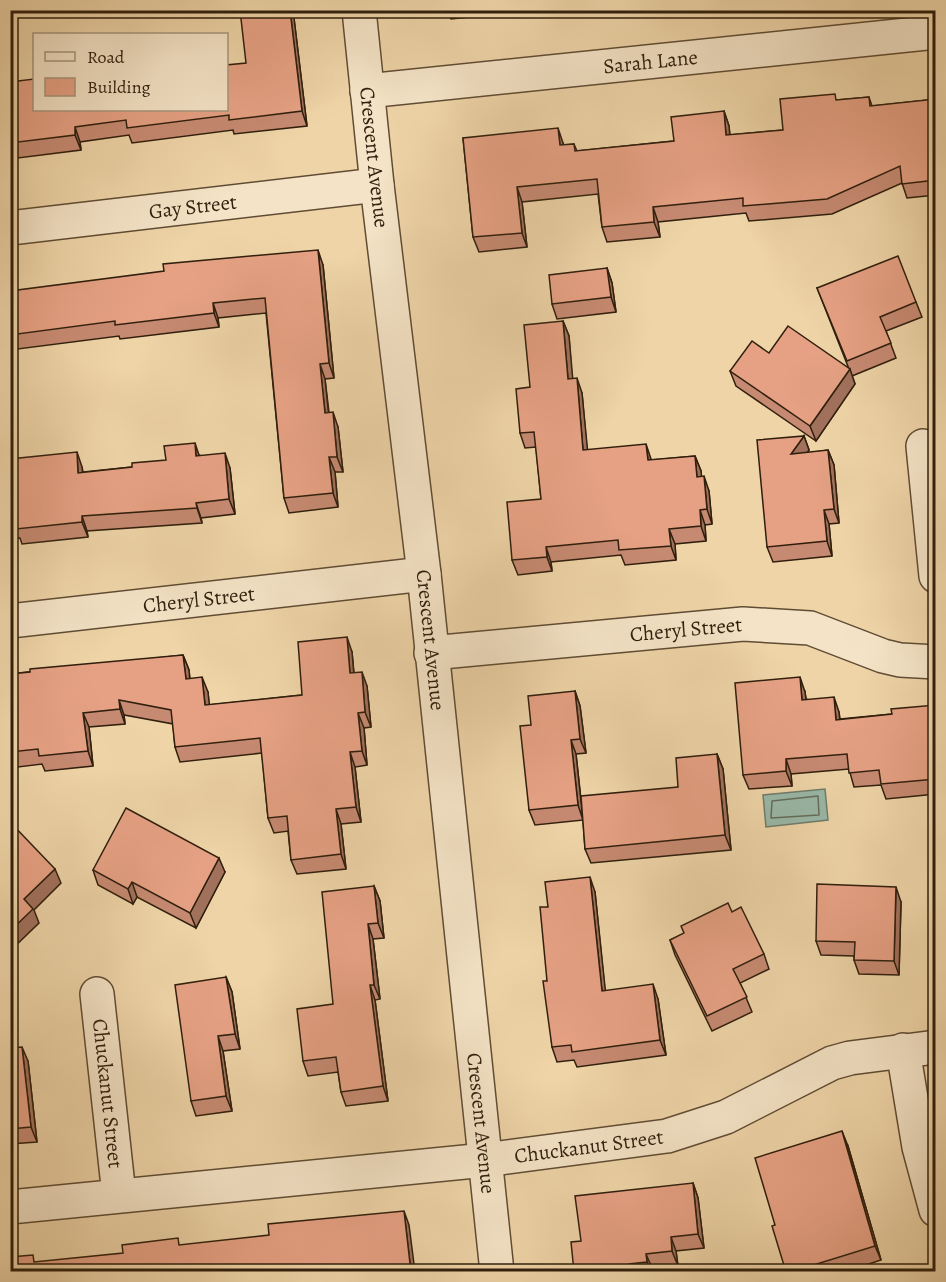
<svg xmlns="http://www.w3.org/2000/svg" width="946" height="1282" font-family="Alegreya,serif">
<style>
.water{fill:#99b8a8;stroke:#6f7b6a;stroke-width:1.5}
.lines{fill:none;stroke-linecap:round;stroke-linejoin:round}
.shore{stroke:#646c5a;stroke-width:1.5}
.minor-casing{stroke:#604c34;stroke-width:36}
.minor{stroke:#f4e3c6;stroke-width:33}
.wall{fill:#c68a72;stroke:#301f0d;stroke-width:1.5}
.shaded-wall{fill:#a1715c;stroke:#301f0d;stroke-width:1.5}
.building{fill:#e6a184;stroke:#301f0d;stroke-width:1.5}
.labels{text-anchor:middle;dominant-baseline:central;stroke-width:4.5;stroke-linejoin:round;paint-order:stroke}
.street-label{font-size:21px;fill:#301f0d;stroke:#f4e3c6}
</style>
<rect width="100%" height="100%" fill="#eed4a7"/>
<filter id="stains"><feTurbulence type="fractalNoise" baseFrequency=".00333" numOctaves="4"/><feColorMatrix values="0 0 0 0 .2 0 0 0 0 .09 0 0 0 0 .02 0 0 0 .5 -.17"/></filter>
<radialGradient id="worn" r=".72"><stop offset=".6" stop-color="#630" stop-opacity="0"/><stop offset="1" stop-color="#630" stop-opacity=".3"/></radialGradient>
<!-- water -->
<path class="water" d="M825,789L828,820L766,827L763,795Z"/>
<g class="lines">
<!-- shore -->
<path class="shore" d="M818,796L819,815L771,818L772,801Z"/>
<!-- minor casing -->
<g class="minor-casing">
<g id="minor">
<path id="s1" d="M359,10L377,185L424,574L497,1272"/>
<path id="s2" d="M367,91L936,32"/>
<path id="s3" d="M10,228L377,185"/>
<path d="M923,446L936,576"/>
<path id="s4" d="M10,621L424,574"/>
<path id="s5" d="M431,653L743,624L810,628L883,656L900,660L936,662"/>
<path id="s6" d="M97,994L119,1195"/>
<path d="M903,1050L919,1147L936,1210"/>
<path id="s7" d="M10,1207L485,1160L667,1136L726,1117L832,1063L850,1058L936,1047"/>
</g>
</g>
<!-- minor -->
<use href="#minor" class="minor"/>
</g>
<!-- wall -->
<g class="wall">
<path d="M293,10L307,126L234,134L233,130L132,143L129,135L80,142L81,150L10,159V82L226,110L246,63Z"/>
<path d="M448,10H540L451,19Z"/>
<path d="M869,97L872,106L936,99V195L907,198L902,183L832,214L749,221L746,213L658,222L660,237L607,242L602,227L598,194L522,202L527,247L479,252L473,237L463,138L563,143L564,145L574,144L577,151L674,141L724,111L729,126L730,135L783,130L837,100Z"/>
<path d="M323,265L334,378L325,379L329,412L338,427L343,472H335L338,507L289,513L284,498L266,313L218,318L219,327L120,339L119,336L10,350V291Z"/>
<path d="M607,268L612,283L616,312L557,319L552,304Z"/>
<path d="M817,288L916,302L922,317L886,331L896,358L852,376L855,384L816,441L736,386L730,371L769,353L849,369Z"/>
<path d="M936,294V320L930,305Z"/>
<path d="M563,321L569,336L572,378L582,393L587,450L652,460L695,456L701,471V476L709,491L712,524L705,525L706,541L675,544L676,560L625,565L621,555L551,562L552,571L518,575L512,560L541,499L536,447L525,448L520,433L530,387Z"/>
<path d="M804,436L809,450L808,453L828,450L834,465L839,523L829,524L832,556L773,562L767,547Z"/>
<path d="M199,455L230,468L235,514L201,518L202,523L87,531L88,537L22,544L20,538L10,539V459L82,467L83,472L132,467Z"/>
<path d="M352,652L354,673L367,686L371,727L364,728L367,765L355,767L361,822L341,824L346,869L297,874L291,860L288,831L274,833L268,818L262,753L180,762L175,747L173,724L124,715L125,724L89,727L93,766L45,771L42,764L10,768V674L183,655L189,670L190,679L208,692L209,705L302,695Z"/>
<path d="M575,691L580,706L586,753L576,754L583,818L678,787L717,754L723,769L731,850L591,863L585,849L583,820L535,825L529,810L531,725Z"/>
<path d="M805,692L806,699L839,712L840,719L892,714L936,705V794L886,799L881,785L854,787L849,769L791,774L792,786L749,789L743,775Z"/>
<path d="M93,870L225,872L196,928L137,897L133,904L98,885Z"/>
<path d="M374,886L380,901L384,938L373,939L380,999L375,1000L388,1101L346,1106L341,1092L338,1072L308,1076L303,1061L333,1004Z"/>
<path d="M595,892L605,991L658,999L666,1055L577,1067L574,1060L557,1062L552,1047L547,981L548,907Z"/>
<path d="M901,902L899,975L859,974L854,960V956L821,955L816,941Z"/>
<path d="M732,912L764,954L769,969L740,983L752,1012L712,1031L675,955L670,940Z"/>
<path d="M226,977L232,992L240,1049L223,1051L232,1111L196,1116L191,1101Z"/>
<path d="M10,1040L11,1048L28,1061L37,1142L10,1144Z"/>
<path d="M848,1146L881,1260L844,1272H786Z"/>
<path d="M693,1183L698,1198L704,1248L676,1251L678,1266L652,1268V1272H574Z"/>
</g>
<!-- shaded-wall -->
<g class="shaded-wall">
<path d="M290,10H293L307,126L302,111Z"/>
<path d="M724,111L729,126L731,150L726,135Z"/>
<path d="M75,127L80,142L81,150L75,135Z"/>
<path d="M558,128L563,143L565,160L560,145Z"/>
<path d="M517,187L522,202L527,247L522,233Z"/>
<path d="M653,207L658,222L660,237L654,222Z"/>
<path d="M318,250L323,265L334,378L329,363Z"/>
<path d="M607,268L612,283L616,312L611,297Z"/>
<path d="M213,303L218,318L219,327L214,313Z"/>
<path d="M563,321L569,336L574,393L568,379Z"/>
<path d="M320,364L325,379L330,428L325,413Z"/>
<path d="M850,369L855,384L816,441L810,426Z"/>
<path d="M577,378L582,393L589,465L583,450Z"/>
<path d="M333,412L338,427L343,472L337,457Z"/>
<path d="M804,436L809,450L796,469L791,454Z"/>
<path d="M195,443L200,458L196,456Z"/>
<path d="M646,444L651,459L653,475L648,460Z"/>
<path d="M828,450L834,465L839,523L834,509Z"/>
<path d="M77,452L82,467L84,488L78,473Z"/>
<path d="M225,453L230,468L235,514L229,499Z"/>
<path d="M695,456L701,471L703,491L697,477Z"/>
<path d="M329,457L335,472L338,507L333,493Z"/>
<path d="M704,476L709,491L712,524L707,509Z"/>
<path d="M196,503L201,518L202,523L197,508Z"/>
<path d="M700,510L705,525L706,541L701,526Z"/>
<path d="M824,510L829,524L832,556L827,541Z"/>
<path d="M82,516L87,531L88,537L82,522Z"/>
<path d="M669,529L675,544L676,560L671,546Z"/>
<path d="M546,547L551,562L552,571L547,557Z"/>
<path d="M347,637L352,652L355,688L350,673Z"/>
<path d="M183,655L189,670L191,694L186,679Z"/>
<path d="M362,672L367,686L371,727L365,712Z"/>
<path d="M202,677L208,692L211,720L205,705Z"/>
<path d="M800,677L805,692L808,714L802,700Z"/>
<path d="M575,691L580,706L586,753L580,739Z"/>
<path d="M834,697L839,712L841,734L836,720Z"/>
<path d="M119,700L124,715L125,724L120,709Z"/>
<path d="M83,713L89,727L93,766L88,751Z"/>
<path d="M358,713L364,728L367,765L362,751Z"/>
<path d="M571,740L576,754L583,820L578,805Z"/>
<path d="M350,752L355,767L361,822L356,807Z"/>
<path d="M717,754L723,769L731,850L725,835Z"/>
<path d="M786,759L791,774L792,786L786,771Z"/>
<path d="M336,809L341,824L346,869L341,854Z"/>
<path d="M219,858L225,872L196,928L190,913Z"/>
<path d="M55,869L61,883L34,910L39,923L10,951V931L24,899Z"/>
<path d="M590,877L595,892L607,1006L602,991Z"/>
<path d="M132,882L137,897L133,904L128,889Z"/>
<path d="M374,886L380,901L384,938L378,923Z"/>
<path d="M896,887L901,902L899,975L894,961Z"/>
<path d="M368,924L373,939L380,999L374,985Z"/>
<path d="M226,977L232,992L240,1049L235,1034Z"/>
<path d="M653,984L658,999L666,1055L660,1040Z"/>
<path d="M370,985L375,1000L388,1101L383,1086Z"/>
<path d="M218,1036L223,1051L232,1111L226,1096Z"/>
<path d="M22,1047L28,1061L37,1142L31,1127Z"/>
<path d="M842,1131L848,1146L881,1260L875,1246Z"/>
<path d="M693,1183L698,1198L704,1248L698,1234Z"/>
<path d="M404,1211L409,1225L415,1272H411Z"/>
<path d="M671,1237L676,1251L678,1266L672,1251Z"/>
<path d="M646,1254L652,1268V1272H651L647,1262Z"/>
</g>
<!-- building -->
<g class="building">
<path d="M240,10H290L302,111L229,120V115L127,128L126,120L75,127V135L10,143V82L34,79V110H226V65L246,63Z"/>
<path d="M835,94L836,100L869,97L870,106L936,99V180L902,184L900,166L827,199L743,206V198L653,207L654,222L602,227L597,179L517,187L522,233L473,237L463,138L558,128L560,145L574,144L575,151L674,141L671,117L724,111L726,135L783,130L780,99Z"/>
<path d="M318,250L329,363L320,364L325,413L333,412L337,457H329L333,493L284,498L265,298L213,303L214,313L115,325V321L10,335V291L164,271L163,264Z"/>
<path d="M898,256L916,302L880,317L891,343L847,361L817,288Z"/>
<path d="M607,268L611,297L552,304L549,275Z"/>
<path d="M936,294V308L930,305Z"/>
<path d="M563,321L568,379L577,378L583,450L646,444L648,460L695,456L697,477L704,476L707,509L700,510L701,526L669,529L671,546L619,550L618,540L546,547L547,557L512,560L507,502L541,499L534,432L520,433L516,389L530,387L524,325Z"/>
<path d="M788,326L850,369L810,426L730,371L752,341L769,353Z"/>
<path d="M804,436L791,454L828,450L834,509L824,510L827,541L767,547L757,440Z"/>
<path d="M195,443L196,456L225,453L229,499L196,503L197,508L82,516V522L16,529V523L10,524V459L77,452L78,473L132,467V463L166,460L164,446Z"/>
<path d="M347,637L350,673L362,672L365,712L358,713L362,751L350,752L356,807L336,809L341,854L291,860L287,816L268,818L260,738L175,747L171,710L119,700L120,709L83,713L88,751L39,756L38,749L10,752V674L30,672V669L183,655L186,679L202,677L205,705L302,695L298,642Z"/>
<path d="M800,677L802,700L834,697L836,720L892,714L891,709L936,705V779L881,784L879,770L849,773L847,754L786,759V771L743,775L735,683Z"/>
<path d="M575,691L580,739L571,740L578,805L529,810L520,726L531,725L528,696Z"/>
<path d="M717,754L725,835L585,849L581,796L678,787L676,758Z"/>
<path d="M126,808L219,858L190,913L132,882L128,889L93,870Z"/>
<path d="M10,822L55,869L24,899L33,909L10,931Z"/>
<path d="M590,877L602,991L653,984L660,1040L572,1052L571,1045L552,1047L543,981H547L540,907H548L545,882Z"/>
<path d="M817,884L896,887L894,961L854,960L855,942L816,941Z"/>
<path d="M374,886L378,923L368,924L374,985H370L383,1086L341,1092L336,1057L303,1061L297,1009L333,1004L322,892Z"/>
<path d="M728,903L732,912L741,907L764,954L733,969L747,997L707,1016L670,940L684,933L681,926Z"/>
<path d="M226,977L235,1034L218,1036L226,1096L191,1101L175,985Z"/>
<path d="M22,1047L31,1127L10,1129V1048Z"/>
<path d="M842,1131L875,1246L791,1272H786L772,1226L775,1225L755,1158Z"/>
<path d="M693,1183L698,1234L671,1237L672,1251L646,1254L647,1262L629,1264V1272H574L571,1242L581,1241L575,1196Z"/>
<path d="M404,1211L411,1272H10V1257L33,1255L34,1262L123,1253L122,1245L178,1238L179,1245L269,1235L268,1224Z"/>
</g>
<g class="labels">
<!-- street labels -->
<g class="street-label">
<text stroke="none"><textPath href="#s2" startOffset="285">Sarah Lane</textPath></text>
<text stroke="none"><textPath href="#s1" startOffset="148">Crescent Avenue</textPath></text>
<text stroke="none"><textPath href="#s3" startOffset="184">Gay Street</textPath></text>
<text stroke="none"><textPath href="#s4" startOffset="190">Cheryl Street</textPath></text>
<text stroke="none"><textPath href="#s5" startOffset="256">Cheryl Street</textPath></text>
<text stroke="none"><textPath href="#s1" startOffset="634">Crescent Avenue</textPath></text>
<text stroke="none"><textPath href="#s6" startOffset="100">Chuckanut Street</textPath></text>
<text stroke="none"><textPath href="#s1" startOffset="1120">Crescent Avenue</textPath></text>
<text stroke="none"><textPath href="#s7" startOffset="582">Chuckanut Street</textPath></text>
</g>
</g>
<!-- margin -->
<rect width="946" height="1282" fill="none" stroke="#eed4a7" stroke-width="36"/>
<rect x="12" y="12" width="922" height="1258" fill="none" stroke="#301f0d" stroke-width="3"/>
<rect x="18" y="18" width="910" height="1246" fill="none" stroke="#301f0d" stroke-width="1.5"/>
<!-- legend -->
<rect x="33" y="33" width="195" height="78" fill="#f4e3c6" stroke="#a6957c" stroke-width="1.5"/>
<rect x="45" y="52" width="30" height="9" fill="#f4e3c6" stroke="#a6957c" stroke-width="1.5"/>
<text x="87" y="63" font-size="18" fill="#301f0d">Road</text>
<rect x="45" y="78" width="30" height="18" fill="#e6a184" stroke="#a6957c" stroke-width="1.5"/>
<text x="87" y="93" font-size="18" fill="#301f0d">Building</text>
<rect width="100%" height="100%" filter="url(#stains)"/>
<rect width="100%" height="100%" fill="url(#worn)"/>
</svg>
